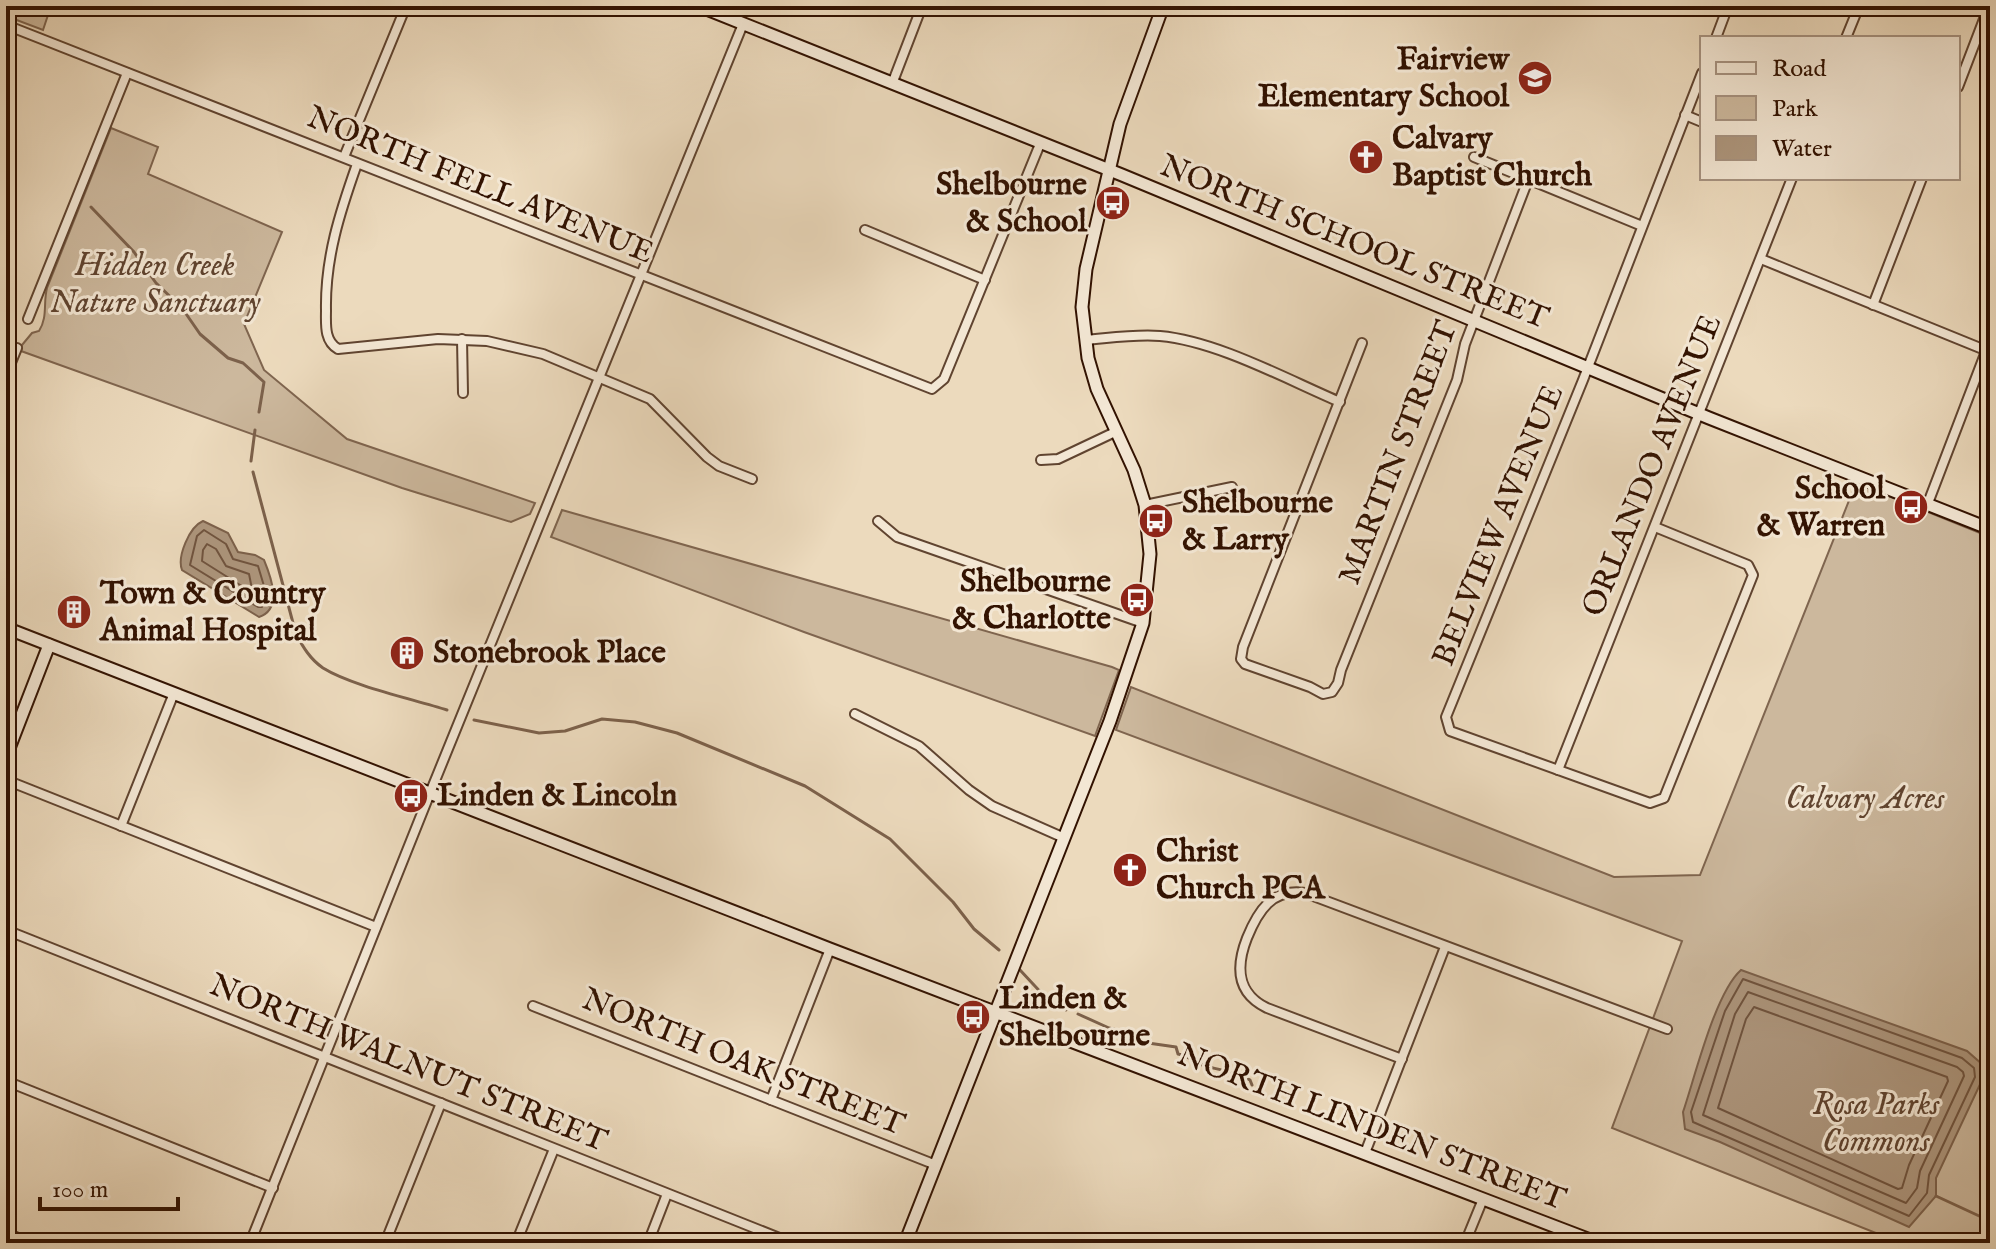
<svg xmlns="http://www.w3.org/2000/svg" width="1996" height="1249" font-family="'IM FELL English',serif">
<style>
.green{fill:#ccb89d;stroke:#7f654f;stroke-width:2}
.water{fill:#ad967d;stroke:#7c614b;stroke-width:2}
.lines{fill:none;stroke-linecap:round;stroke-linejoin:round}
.shore{stroke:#70543f;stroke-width:2}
.stream{stroke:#7c614b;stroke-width:3}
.street-casing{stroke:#604430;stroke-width:12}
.secondary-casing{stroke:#321201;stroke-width:15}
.street{stroke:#f3e7d4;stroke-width:8}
.secondary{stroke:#f3e7d4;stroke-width:11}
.labels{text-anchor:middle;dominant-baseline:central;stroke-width:6;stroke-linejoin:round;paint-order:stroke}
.poi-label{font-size:32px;font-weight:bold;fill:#321201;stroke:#f3e7d4;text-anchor:start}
.street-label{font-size:32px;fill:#321201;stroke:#f3e7d4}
.park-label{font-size:32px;font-style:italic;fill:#604430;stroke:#f3e7d4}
</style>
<rect width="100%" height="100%" fill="#ecdabd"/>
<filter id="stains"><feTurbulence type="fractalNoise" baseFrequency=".0025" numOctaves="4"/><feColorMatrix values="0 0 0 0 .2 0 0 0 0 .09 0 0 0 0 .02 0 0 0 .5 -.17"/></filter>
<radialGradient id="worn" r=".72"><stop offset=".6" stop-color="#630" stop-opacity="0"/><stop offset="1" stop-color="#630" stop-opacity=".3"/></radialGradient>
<!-- green -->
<g class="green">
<path d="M6,6H51L43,30L6,16Z"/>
<path d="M111,128L158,147L148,174L282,232L244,324L264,370L347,439L535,503L530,514L511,522L402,488L21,351L22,345L32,333L39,331C48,317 43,303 47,288Z"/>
<path d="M1856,483L1990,537V1243H1901L1612,1128L1682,941L1116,730L1131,687L1614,877L1700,875Z"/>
<path d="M562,510L1112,667L1119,670L1095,736L804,632L551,537Z"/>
</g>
<!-- water -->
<g class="water">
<path d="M203,521L228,533L238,552L255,555L264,560C271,577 283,609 259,617L182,570C177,557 189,527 203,521Z"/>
<path d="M1741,970L1967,1051L1983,1065V1078L1936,1178V1196L1909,1227L1720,1142L1685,1129L1683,1112C1695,1077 1715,993 1741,970Z"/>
</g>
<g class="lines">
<!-- shore -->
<g class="shore">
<path d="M204,530L226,544L233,559L258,566L264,586L262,607H258L190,565L197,536Z"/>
<path d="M207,544L216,549L226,566L249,574L252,589L248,590L202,561L203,550Z"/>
<path d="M1743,979L1962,1058L1974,1068L1975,1077L1929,1175L1927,1193L1909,1216L1693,1122L1691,1112L1725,1011Z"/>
<path d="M1748,992L1957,1067L1963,1072L1964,1076L1920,1171L1917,1188L1906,1203L1703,1115L1735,1014Z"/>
<path d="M1754,1007L1947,1077L1948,1081L1909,1165L1902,1188L1898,1189L1718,1108L1746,1019Z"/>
</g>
<!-- stream -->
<g class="stream">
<path d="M91,207L134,252L156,283L182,308L200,334L228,358L243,363L264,382L259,412"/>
<path d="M251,461L255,430"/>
<path d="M253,472L293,623"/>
<path d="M296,634C303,647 310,659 323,668C352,686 413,699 447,710"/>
<path d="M474,720L539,733L565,731L602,719L635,722L677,733L805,786L890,839L953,902L974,929L999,950"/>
<path d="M1020,970L1047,999L1066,1010"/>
<path d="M1078,1014L1109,1028L1143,1037L1148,1043L1176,1047L1178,1054C1189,1056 1197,1064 1208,1067C1222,1070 1237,1072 1250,1080L1252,1085"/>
<path d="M1936,1196L1990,1221"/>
</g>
<!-- street casing -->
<g class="street-casing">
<g id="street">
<path d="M6,25L932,389L944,379L1040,144"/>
<path d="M1716,38L1728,6"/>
<path d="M1846,38L1859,6"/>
<path d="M892,84L922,6"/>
<path d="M1958,87L1989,6"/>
<path d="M1685,115L1702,122"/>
<path d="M344,157L406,6"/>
<path d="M1474,157L1642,226"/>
<path d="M357,164C340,212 325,258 326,310C326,324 324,341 338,349L438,339L487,341L543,354L650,399L707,457L719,466L752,479"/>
<path d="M865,230L985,280"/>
<path d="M1761,259L1990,352"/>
<path d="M1873,305L1922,178"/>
<path d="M28,319L127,73"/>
<path d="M462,339L463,393"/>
<path d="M1086,340C1110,338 1135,334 1160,336C1217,341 1286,379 1340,402"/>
<path d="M1362,343L1243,647L1241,659L1245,664L1310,687L1323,694L1332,692L1338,683L1341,670L1457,380L1465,344L1528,180"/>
<path d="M6,375L17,348"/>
<path d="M1041,460L1058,459L1115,432"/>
<path d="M1928,503L1990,341"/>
<path d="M1145,505L1232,487"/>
<path d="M878,521L897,537L1143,623"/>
<path d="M1655,527L1748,565L1753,575L1664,798L1650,803L1450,731L1446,717L1583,380L1702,73"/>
<path d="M855,714L919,746L969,790L992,806L1062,837"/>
<path d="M1558,770L1792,178"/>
<path d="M6,780L376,927"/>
<path d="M121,826L174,693"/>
<path d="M6,930L792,1243"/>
<path d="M533,1006L936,1165"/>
<path d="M1402,1059L1267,1008C1236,993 1236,966 1247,938C1258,911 1272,888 1305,893L1667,1029"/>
<path d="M6,1081L273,1188"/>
<path d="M771,1100L830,949"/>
<path d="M1365,1153L1445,947"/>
<path d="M250,1243L430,793L743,24"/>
<path d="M385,1243L441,1103"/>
<path d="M516,1243L554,1149"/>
<path d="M648,1243L667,1194"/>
<path d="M1465,1243L1483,1199"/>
</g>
</g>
<!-- secondary casing -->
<g class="secondary-casing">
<g id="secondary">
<path d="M699,6L1122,175L1709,418L1990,529"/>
<path d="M6,628L830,949L1598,1243"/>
<path d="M6,756L49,645"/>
<path d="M6,1235L27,1243"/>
<path d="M905,1243L1110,721L1143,623L1150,554L1145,505L1134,470L1097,389L1088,358L1082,307L1086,269L1120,124L1163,6"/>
</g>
</g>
<!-- street -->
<use href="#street" class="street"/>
<!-- secondary -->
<use href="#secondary" class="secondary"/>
</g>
<!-- icons -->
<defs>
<g id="school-disc" transform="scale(1.8)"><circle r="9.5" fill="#8f2418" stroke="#f3e7d4"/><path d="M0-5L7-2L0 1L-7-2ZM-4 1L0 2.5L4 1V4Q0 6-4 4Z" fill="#fff"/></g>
<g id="church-disc" transform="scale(1.8)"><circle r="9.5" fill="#8f2418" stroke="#f3e7d4"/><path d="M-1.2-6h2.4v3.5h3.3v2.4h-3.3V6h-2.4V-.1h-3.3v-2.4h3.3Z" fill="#fff"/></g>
<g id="bus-disc" transform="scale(1.8)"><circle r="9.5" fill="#8f2418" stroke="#f3e7d4"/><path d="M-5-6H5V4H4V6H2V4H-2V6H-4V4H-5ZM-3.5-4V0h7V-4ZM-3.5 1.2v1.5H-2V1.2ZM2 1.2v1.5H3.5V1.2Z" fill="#fff"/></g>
<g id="building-disc" transform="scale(1.8)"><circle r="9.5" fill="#8f2418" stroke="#f3e7d4"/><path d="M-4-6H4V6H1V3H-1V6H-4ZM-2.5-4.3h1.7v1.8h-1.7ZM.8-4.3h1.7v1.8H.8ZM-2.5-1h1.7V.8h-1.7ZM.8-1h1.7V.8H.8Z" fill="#fff"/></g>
</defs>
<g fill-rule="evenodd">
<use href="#school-disc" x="1535" y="78"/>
<use href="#church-disc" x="1366" y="157"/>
<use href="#bus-disc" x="1113" y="203"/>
<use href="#bus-disc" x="1911" y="507"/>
<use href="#bus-disc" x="1156" y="521"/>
<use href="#bus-disc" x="1137" y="600"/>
<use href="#building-disc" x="74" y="612"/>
<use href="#building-disc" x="407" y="653"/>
<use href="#bus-disc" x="411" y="796"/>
<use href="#church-disc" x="1130" y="870"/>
<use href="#bus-disc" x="973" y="1017"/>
</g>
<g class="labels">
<!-- poi labels -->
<g class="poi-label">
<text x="1509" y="60" text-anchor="end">Fairview<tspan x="1509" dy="37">Elementary School</tspan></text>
<text x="1392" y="139">Calvary<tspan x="1392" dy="37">Baptist Church</tspan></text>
<text x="1087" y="185" text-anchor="end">Shelbourne<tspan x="1087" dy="37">&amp; School</tspan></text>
<text x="1885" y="489" text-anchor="end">School<tspan x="1885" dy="37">&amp; Warren</tspan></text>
<text x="1182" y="503">Shelbourne<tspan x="1182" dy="37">&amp; Larry</tspan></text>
<text x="1111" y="582" text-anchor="end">Shelbourne<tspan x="1111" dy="37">&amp; Charlotte</tspan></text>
<text x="100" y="594">Town &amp; Country<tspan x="100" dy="37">Animal Hospital</tspan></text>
<text x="433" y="653">Stonebrook Place</text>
<text x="437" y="796">Linden &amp; Lincoln</text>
<text x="1156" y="852">Christ<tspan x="1156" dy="37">Church PCA</tspan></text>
<text x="999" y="999">Linden &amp;<tspan x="999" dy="37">Shelbourne</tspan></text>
</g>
<!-- street labels -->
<g class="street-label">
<text transform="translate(480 186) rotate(22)">NORTH FELL AVENUE</text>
<text transform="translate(1354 243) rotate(22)">NORTH SCHOOL STREET</text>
<text transform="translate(1399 453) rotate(-69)">MARTIN STREET</text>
<text transform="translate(1653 466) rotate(-68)">ORLANDO AVENUE</text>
<text transform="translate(1499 526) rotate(-68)">BELVIEW AVENUE</text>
<text transform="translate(743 1063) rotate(22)">NORTH OAK STREET</text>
<text transform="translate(408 1064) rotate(22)">NORTH WALNUT STREET</text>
<text transform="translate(1371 1128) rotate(21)">NORTH LINDEN STREET</text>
</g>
<!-- park labels -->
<g class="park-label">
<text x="155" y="266">Hidden Creek<tspan x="155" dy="37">Nature Sanctuary</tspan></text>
<text x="1865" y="799">Calvary Acres</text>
<text x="1876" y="1105">Rosa Parks<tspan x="1876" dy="37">Commons</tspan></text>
</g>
</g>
<!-- margin -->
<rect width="1996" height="1249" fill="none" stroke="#ecdabd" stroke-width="32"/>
<rect x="8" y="8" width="1980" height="1233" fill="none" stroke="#321201" stroke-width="4"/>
<rect x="16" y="16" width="1964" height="1217" fill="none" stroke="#321201" stroke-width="2"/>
<!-- legend -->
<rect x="1700" y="36" width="260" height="144" fill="#f3e7d4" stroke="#a69280" stroke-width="2"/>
<rect x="1716" y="62" width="40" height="12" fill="#f3e7d4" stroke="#a69280" stroke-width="2"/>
<text x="1772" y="76" font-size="24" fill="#321201">Road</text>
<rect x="1716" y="96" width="40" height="24" fill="#ccb89d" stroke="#a69280" stroke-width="2"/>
<text x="1772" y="116" font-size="24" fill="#321201">Park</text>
<rect x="1716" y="136" width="40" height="24" fill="#ad967d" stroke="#a69280" stroke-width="2"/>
<text x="1772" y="156" font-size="24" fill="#321201">Water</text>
<!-- scale -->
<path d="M40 1197v12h138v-12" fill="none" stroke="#321201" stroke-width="4"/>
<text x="52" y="1197" font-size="24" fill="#321201" stroke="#f3e7d4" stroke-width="6" paint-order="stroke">100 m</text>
<rect width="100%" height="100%" filter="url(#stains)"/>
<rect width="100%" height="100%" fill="url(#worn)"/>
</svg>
